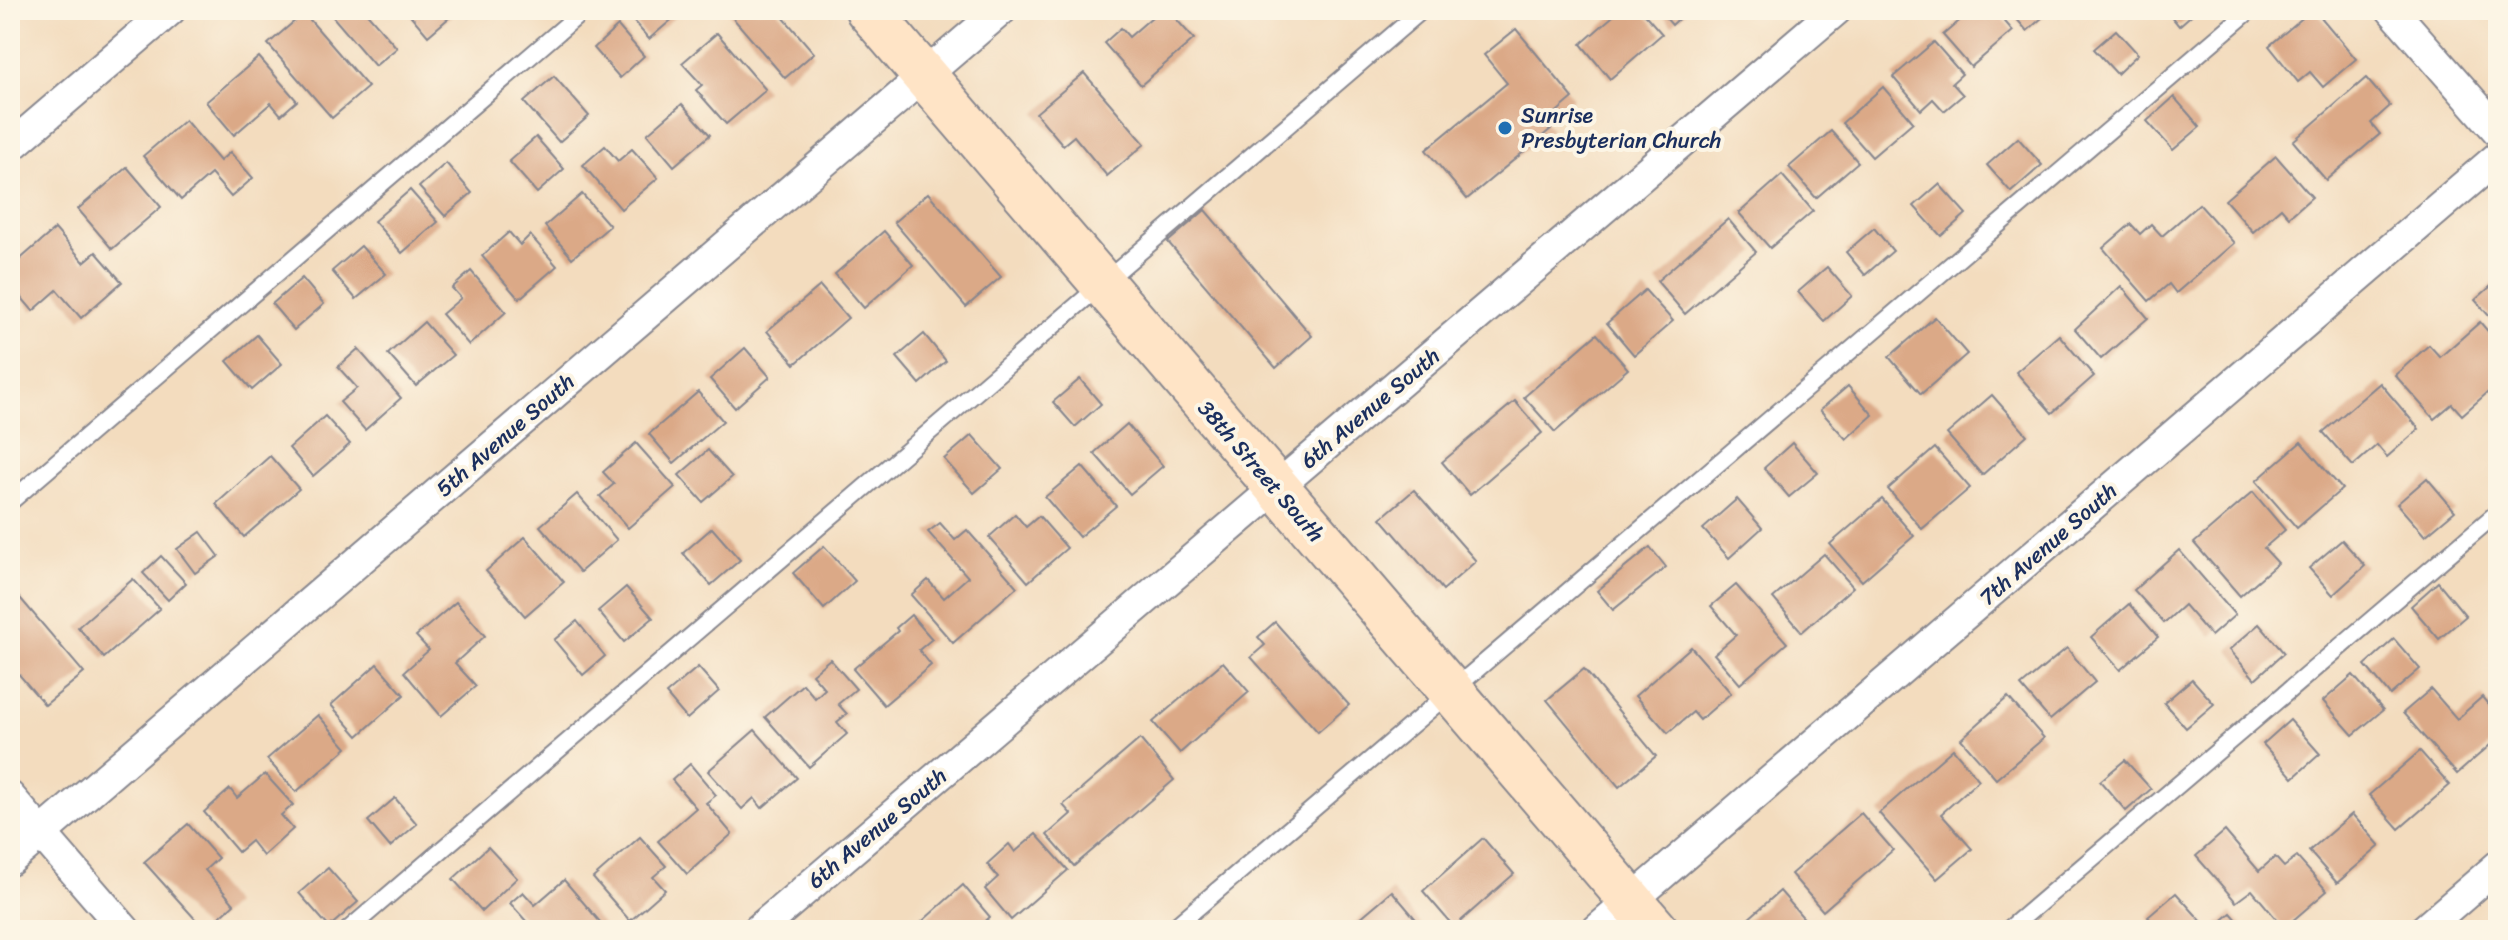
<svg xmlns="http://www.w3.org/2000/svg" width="2508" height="940" font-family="Sriracha,sans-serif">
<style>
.building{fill:#dba987}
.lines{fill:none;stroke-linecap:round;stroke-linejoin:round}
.lane-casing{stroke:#87868e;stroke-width:20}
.street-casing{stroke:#87868e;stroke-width:34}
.secondary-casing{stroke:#87868e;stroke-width:48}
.lane{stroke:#fff;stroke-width:16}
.street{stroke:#fff;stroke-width:30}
.secondary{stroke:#ffe4c6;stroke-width:44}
.poi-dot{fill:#1f6fb2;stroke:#fcf5e5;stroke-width:3}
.labels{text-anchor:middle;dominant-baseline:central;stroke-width:8;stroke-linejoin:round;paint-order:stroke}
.poi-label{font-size:22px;fill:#1b2f5e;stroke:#fcf5e5;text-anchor:start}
.street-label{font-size:22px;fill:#1b2f5e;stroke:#fcf5e5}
</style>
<rect width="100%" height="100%" fill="#fcf5e5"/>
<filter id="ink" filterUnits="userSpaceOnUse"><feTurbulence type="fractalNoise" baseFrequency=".0125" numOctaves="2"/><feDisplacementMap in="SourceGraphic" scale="16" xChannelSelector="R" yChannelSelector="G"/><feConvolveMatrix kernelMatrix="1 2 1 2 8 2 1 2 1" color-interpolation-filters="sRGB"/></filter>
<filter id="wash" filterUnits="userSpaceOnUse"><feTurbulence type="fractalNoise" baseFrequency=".006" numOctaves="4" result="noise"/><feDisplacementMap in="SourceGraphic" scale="32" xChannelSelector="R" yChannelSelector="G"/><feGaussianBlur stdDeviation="1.8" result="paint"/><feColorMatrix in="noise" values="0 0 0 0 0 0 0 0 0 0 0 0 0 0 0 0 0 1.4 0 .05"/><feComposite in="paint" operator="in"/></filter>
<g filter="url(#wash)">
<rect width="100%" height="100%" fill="#f3dcbe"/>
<g id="blocks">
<!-- building -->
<g class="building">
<path d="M327,10H364L397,48L375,66Z"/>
<path d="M406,10H458L428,36Z"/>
<path d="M634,10H683L649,39L628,15Z"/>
<path d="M726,10H777L814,53L785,78Z"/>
<path d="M1160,10H1168L1194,39L1141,85L1104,43L1121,28L1129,37Z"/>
<path d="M1620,10H1641L1662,34L1610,79L1581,44Z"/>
<path d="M1659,10H1688L1672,25Z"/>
<path d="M1972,10H1995L2013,31L1971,67L1943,35Z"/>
<path d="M2009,10H2051L2027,31Z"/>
<path d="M2166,10H2197L2179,26Z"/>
<path d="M2312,10H2315L2356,59L2323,87L2310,72L2298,82L2269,46Z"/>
<path d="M304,13L368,87L332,118L268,44Z"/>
<path d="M618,26L644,56L620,78L594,48Z"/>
<path d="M1516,29L1573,98L1545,122L1551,129L1467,199L1426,150L1507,83L1484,55Z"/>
<path d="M2116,30L2138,54L2117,74L2094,49Z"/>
<path d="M717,33L766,90L726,124L696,90L702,85L682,63Z"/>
<path d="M1934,42L1962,74L1952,83L1963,95L1944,111L1933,99L1921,110L1893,77Z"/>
<path d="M259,57L297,101L281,115L271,103L234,135L206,102Z"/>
<path d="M1084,73L1145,144L1107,176L1074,136L1063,145L1036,113Z"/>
<path d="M554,76L589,116L559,142L524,102Z"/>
<path d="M2366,78L2390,106L2371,123L2380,134L2326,180L2293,141Z"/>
<path d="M1883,87L1913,122L1872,157L1842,123Z"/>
<path d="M2174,97L2200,127L2173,150L2147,121Z"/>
<path d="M682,104L710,135L674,166L647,134Z"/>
<path d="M185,120L220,161L230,152L253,178L231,197L211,174L181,200L143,156Z"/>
<path d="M1831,131L1858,162L1816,198L1789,167Z"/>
<path d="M536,137L564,169L537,193L509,161Z"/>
<path d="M2018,138L2042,165L2011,192L1987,165Z"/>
<path d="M605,146L618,161L632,149L658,178L621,209L583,165Z"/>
<path d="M2276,156L2312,197L2289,217L2281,208L2253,232L2225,200Z"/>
<path d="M446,163L472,193L445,216L419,187Z"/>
<path d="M127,167L161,207L112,249L78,209Z"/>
<path d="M1782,175L1813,211L1770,248L1739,213Z"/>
<path d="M1939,184L1966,214L1941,236L1914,206Z"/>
<path d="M410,190L438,222L402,253L374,221Z"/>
<path d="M928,193L1001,277L966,307L894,222Z"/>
<path d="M582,194L610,226L572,258L545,226Z"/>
<path d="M2199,204L2234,243L2176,293L2169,284L2149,301L2103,248L2131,224L2140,234L2151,224L2162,236Z"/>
<path d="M1205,210L1312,336L1276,368L1168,242Z"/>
<path d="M1728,219L1756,252L1685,314L1657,281Z"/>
<path d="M1874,228L1893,251L1865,275L1846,252Z"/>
<path d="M55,229L84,262L96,252L122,282L81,318L57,290L33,311L10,284V268Z"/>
<path d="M884,231L913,265L864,308L835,274Z"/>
<path d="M509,232L520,245L530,235L557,266L519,299L482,256Z"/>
<path d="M361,246L386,274L356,299L332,271Z"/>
<path d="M1827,267L1852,296L1824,321L1798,292Z"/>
<path d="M471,271L506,312L469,345L442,314L461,298L452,288Z"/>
<path d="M302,278L324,304L294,330L272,304Z"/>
<path d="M2498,280V326L2475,300Z"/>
<path d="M820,286L848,318L795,364L767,331Z"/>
<path d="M2121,286L2148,318L2101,359L2075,329Z"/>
<path d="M1645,290L1673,321L1634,355L1607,323Z"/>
<path d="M1935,317L1967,354L1921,394L1889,357Z"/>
<path d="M424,322L453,355L416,386L388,354Z"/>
<path d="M2480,322L2498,343V387L2496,385L2462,415L2452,404L2434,419L2395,375L2429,345L2440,357Z"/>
<path d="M924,334L946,361L920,384L897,357Z"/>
<path d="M1597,334L1628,369L1555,432L1524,397Z"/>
<path d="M257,335L282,364L252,390L227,361Z"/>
<path d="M2059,335L2094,376L2052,413L2016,372Z"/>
<path d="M745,348L770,377L735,408L710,379Z"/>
<path d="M358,349L401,398L365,430L340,402L357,388L338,367Z"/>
<path d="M1080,379L1101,404L1075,427L1053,402Z"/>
<path d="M2380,383L2419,429L2387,457L2377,445L2353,466L2323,432Z"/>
<path d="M1848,386L1873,415L1846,439L1820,410Z"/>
<path d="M698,392L723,421L674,463L649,434Z"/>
<path d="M1992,395L2027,435L1982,475L1947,434Z"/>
<path d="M1515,401L1542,433L1470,495L1442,462Z"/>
<path d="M325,416L350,444L313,476L289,448Z"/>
<path d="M1127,424L1163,466L1130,494L1094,453Z"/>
<path d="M972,435L1002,469L974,493L944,459Z"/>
<path d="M2301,442L2342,489L2297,528L2256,481Z"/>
<path d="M636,443L675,487L628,528L600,496L614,484L603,472Z"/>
<path d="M1792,443L1818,473L1789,497L1764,468Z"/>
<path d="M1935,448L1970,488L1922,529L1888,489Z"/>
<path d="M708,450L732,477L703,502L679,475Z"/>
<path d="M270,456L299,489L244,537L216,504Z"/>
<path d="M1082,466L1116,506L1079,537L1045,497Z"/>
<path d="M2427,478L2455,511L2425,536L2397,504Z"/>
<path d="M1414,490L1476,561L1443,590L1381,518Z"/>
<path d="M2253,492L2285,530L2264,548L2278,563L2240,596L2194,543Z"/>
<path d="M577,494L617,540L580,572L540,526Z"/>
<path d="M1737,499L1762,528L1729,558L1703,529Z"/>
<path d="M1882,499L1914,536L1862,581L1830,544Z"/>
<path d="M1015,514L1026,527L1039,516L1067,548L1028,582L989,537Z"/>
<path d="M940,523L955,540L967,530L1017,587L953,643L911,595L928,580L944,598L968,577L928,532Z"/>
<path d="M712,528L740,560L711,585L683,553Z"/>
<path d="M201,532L219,556L195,573L177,549Z"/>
<path d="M525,537L564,582L525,616L486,571Z"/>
<path d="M2342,540L2365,566L2333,595L2309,568Z"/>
<path d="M824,546L855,581L824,609L793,573Z"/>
<path d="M1650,547L1666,567L1613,610L1597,591Z"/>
<path d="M2179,550L2235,615L2211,636L2184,605L2164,623L2134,590Z"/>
<path d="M1824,554L1853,587L1802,632L1773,598Z"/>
<path d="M161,556L186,583L168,600L143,573Z"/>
<path d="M133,579L160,609L104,658L78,627Z"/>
<path d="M2438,582L2466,616L2439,639L2411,606Z"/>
<path d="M1736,585L1787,643L1740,684L1714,654L1736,635L1711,606Z"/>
<path d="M626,587L653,618L624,642L598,611Z"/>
<path d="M15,592L84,673L45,705L10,664V597Z"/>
<path d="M456,602L485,636L455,663L476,686L441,716L404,672L429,650L416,636Z"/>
<path d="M2129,604L2158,637L2120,670L2091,637Z"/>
<path d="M911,615L932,639L919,650L931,665L884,705L853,669L898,631L896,628Z"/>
<path d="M577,621L605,656L583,675L554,640Z"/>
<path d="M1275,622L1349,705L1318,732L1251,657L1265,645L1258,637Z"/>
<path d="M2259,624L2284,653L2255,679L2229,650Z"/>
<path d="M2394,639L2420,669L2390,695L2365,665Z"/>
<path d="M1691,647L1731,693L1700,720L1693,712L1668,733L1635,696Z"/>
<path d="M2067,648L2095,682L2050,720L2021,686Z"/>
<path d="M830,659L856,689L838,704L847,714L837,722L847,734L809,767L765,717L803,684L815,698L825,689L812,674Z"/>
<path d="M1223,662L1249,692L1180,753L1153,722Z"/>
<path d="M377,664L404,695L358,736L331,705Z"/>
<path d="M698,667L719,691L687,719L666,694Z"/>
<path d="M1584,669L1656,756L1619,787L1547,700Z"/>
<path d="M2353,675L2383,710L2353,735L2323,701Z"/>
<path d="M2192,679L2214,704L2186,728L2164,703Z"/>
<path d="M2431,689L2457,719L2482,697L2498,716V738L2457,774L2403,713Z"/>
<path d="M2008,697L2044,738L1996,779L1961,739Z"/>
<path d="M318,715L347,748L296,792L267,759Z"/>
<path d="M2290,720L2320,754L2293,778L2263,744Z"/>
<path d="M755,730L797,778L762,808L754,798L742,809L708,771Z"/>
<path d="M1140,739L1174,780L1074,866L1047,835L1071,814L1063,805Z"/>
<path d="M1953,749L1979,780L1941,814L1972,849L1937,879L1879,813Z"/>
<path d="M2420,751L2450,785L2399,829L2369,795Z"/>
<path d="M2125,760L2151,789L2126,811L2100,781Z"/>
<path d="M690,764L716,795L706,803L732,834L687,874L658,841L696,808L672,780Z"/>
<path d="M265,774L293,805L281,815L293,829L263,856L251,841L238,852L204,812L230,789L237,798Z"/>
<path d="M395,798L417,824L390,847L368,821Z"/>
<path d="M1861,813L1893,850L1823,911L1791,874Z"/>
<path d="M2352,814L2380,846L2337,883L2309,851Z"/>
<path d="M188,824L218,858L205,870L234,904L205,930L144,862Z"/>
<path d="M2225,831L2259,871L2275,857L2284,867L2297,857L2327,891L2284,928L2252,890L2236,902L2196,856Z"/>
<path d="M1036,834L1068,870L1011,920L985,889L998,877L987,864L1009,844L1015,852Z"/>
<path d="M640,837L666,866L653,877L665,890L630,921L593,878Z"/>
<path d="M1483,838L1514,874L1454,927L1423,891Z"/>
<path d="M488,847L517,878L482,911L453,879Z"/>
<path d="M328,868L358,902L329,927L299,893Z"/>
<path d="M564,880L607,930H534L510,903L523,892L535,905Z"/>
<path d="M963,885L990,917L975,930H921L917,926Z"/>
<path d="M1392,891L1425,930H1346Z"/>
<path d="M1780,891L1814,930H1742L1739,927Z"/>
<path d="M2176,893L2203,923L2195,930H2159L2148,917Z"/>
<path d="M2231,913L2246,930H2211Z"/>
</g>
</g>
</g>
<g filter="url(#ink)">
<use href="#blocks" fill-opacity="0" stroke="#87868e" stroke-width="2"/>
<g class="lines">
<!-- lane casing -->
<g class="lane-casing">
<g id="lane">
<path d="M10,502L584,10"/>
<path d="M348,930L1422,10"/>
<path d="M1171,930L2250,10"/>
<path d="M2008,930L2498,512"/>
</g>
</g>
<!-- street casing -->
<g class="street-casing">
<g id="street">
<path d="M2392,10L2498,131"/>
<path d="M10,147L170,10"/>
<path d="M10,797L125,930"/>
<path d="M10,860L1001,10"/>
<path d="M758,930L1836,10"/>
<path d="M1597,930L2498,157"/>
<path d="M2424,930L2498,866"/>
</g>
</g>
<!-- secondary casing -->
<g class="secondary-casing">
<path id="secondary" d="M868,10L1656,930"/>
</g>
<!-- lane -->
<use href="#lane" class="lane"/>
<!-- street -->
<use href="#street" class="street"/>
<!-- secondary -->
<use href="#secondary" class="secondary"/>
</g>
</g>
<!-- markers -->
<circle class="poi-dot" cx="1505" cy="128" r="8"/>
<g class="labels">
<!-- poi labels -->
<g class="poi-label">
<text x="1521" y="115">Sunrise<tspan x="1521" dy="25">Presbyterian Church</tspan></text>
</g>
<!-- street labels -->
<g class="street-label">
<text transform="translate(1370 408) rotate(-40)">6th Avenue South</text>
<text transform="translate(505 435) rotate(-41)">5th Avenue South</text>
<text transform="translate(1261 471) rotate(49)">38th Street South</text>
<text transform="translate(2048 544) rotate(-41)">7th Avenue South</text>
<text transform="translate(877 828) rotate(-40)">6th Avenue South</text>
</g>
</g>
<!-- margin -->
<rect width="2508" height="940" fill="none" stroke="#fcf5e5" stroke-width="40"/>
</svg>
